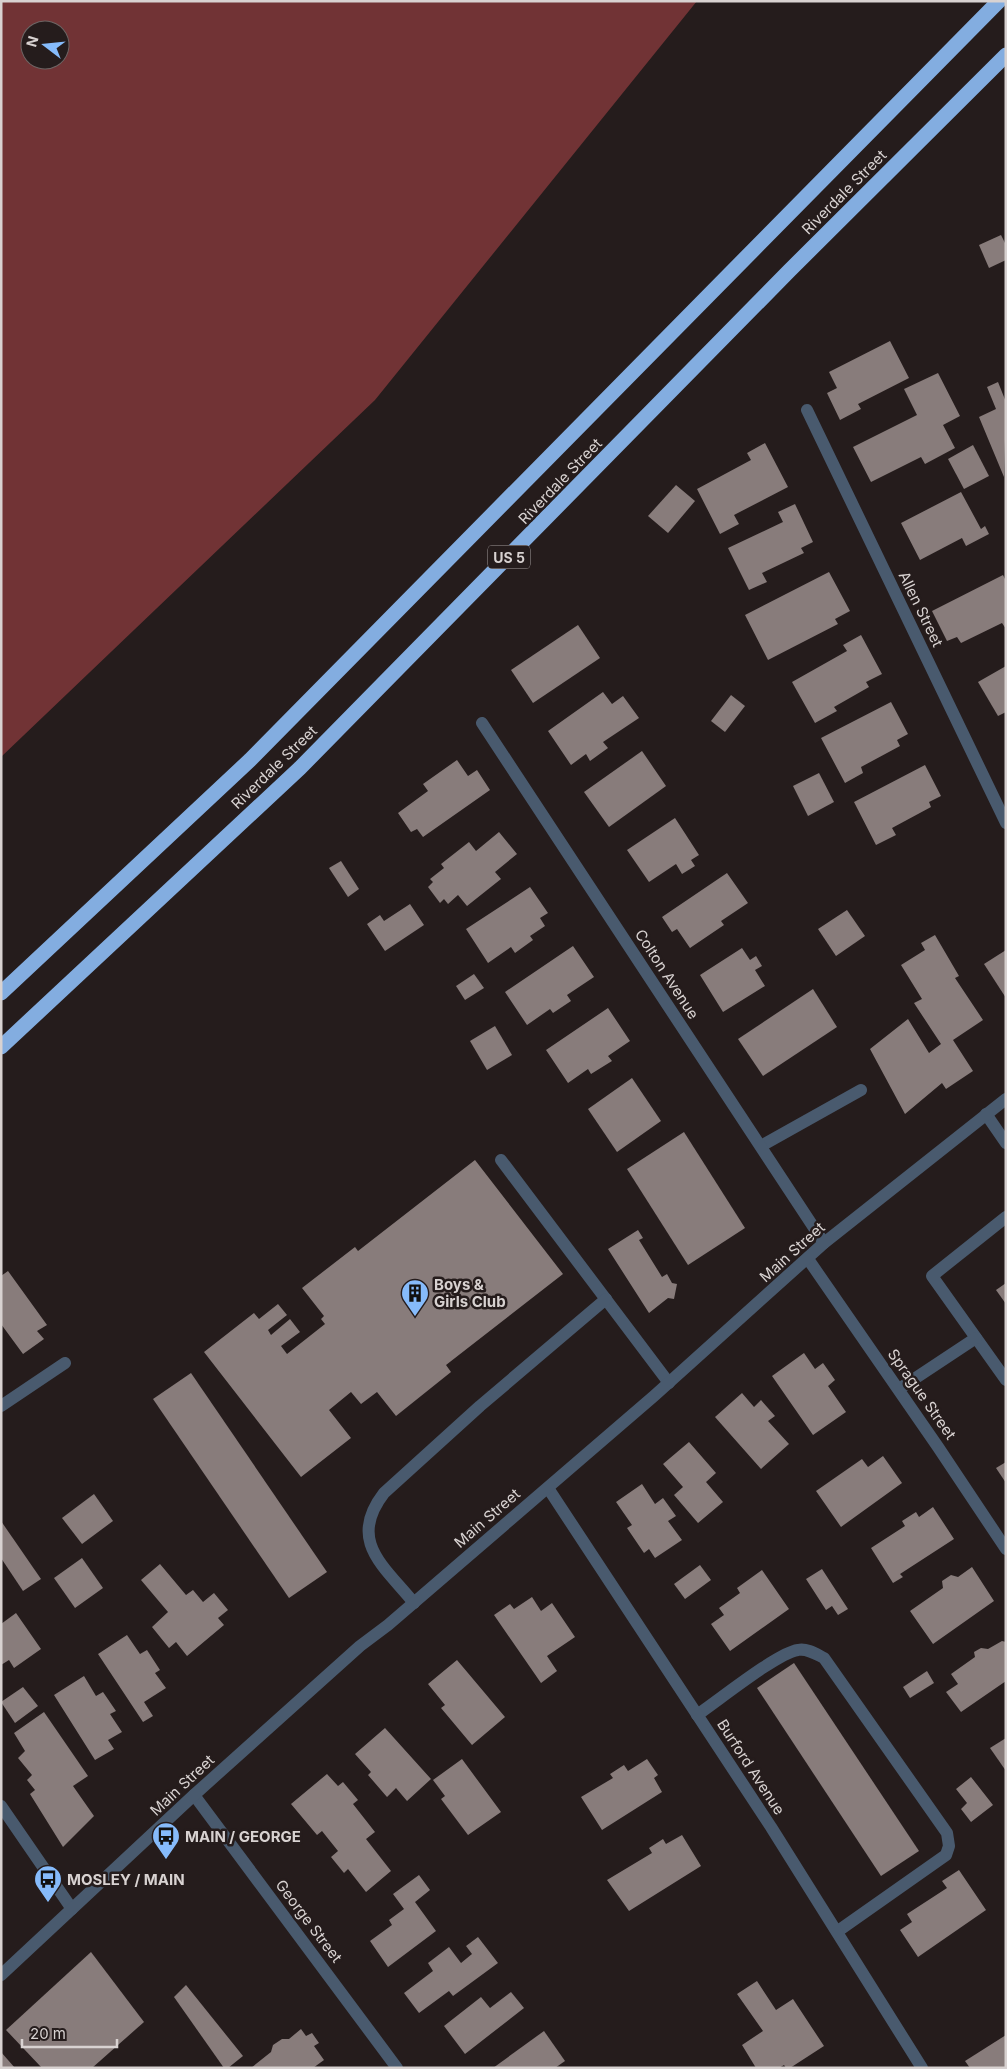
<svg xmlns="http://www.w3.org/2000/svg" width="1007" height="2069" font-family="Inter,sans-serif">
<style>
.water{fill:#713335;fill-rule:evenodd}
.building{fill:#887c7b}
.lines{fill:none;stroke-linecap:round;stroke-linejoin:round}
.service{stroke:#495a6e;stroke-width:12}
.minor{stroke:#495a6e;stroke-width:12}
.tertiary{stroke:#495a6e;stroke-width:12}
.motorway{stroke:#83ade0;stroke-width:15}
.labels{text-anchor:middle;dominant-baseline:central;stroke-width:5;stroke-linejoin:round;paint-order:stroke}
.shield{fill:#251c1c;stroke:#a29b9b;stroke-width:1}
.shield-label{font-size:14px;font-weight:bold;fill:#d8d2d1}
.street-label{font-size:15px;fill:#d8d2d1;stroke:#251c1c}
.poi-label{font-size:15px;font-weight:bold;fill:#d8d2d1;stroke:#251c1c;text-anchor:start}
</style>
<rect width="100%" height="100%" fill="#251c1c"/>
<!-- water -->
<path class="water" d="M1,1H697L375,400L1,757ZM30,30H60V60H30Z"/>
<!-- building -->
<g class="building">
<path d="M1001,235L1006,245V260L989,268L979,245Z"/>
<path d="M890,341L909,378L858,404L861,409L840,420L827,393L837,388L829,372Z"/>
<path d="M938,373L960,416L943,425L955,448L925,464L921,457L871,482L853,447L917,415L904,389Z"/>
<path d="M998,382L1006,402L1004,477L979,417L996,409L987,387Z"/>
<path d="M765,443L788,487L734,515L739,524L720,534L697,489L751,460L747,453Z"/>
<path d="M973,445L989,476L964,489L948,459Z"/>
<path d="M676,485L695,501L668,533L648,516Z"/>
<path d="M961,492L981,529L985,526L989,534L966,546L962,538L920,560L901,523Z"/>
<path d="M795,504L813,542L801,548L804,553L762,573L767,582L749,590L728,548L783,522L778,512Z"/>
<path d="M829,572L850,611L835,619L838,624L768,660L745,615Z"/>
<path d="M1003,575L1006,581V629L1002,623L961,643L957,637L947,641L932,611Z"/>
<path d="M578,625L600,658L533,703L511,670Z"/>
<path d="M861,635L882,674L866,682L869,687L834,707L837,711L815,723L792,682L847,651L843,645Z"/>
<path d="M1006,666V712L998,716L978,682Z"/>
<path d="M603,692L612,704L623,696L639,718L603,742L608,748L590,761L586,754L571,765L548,731Z"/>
<path d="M731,695L745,706L725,732L711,721Z"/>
<path d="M891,702L908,734L897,740L900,746L861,767L863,773L845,783L821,738Z"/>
<path d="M642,751L666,786L609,827L584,792Z"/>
<path d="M457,760L468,776L477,770L490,790L423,837L417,829L411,832L398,813L428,791L423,784Z"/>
<path d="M925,765L941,796L929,802L931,807L892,828L896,835L876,845L854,802Z"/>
<path d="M819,773L834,802L808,816L793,786Z"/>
<path d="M675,818L699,855L691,860L695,866L682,874L676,864L649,882L627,850Z"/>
<path d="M499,832L517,854L495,872L501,879L467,906L458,895L448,904L444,899L440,903L428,887L433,882L430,879L444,868L441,864L469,842L476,851Z"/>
<path d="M341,861L359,889L348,897L329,868Z"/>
<path d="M727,873L748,903L721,921L724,925L690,948L677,929L672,932L662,917Z"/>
<path d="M530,887L548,913L540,918L545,926L530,936L533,940L515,953L511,947L488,963L466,929Z"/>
<path d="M410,904L424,925L385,951L367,924L380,915L384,921Z"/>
<path d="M847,910L865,936L836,956L818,929Z"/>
<path d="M935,935L959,976L955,978L983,1020L953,1040L973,1071L946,1089L942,1083L905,1114L870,1049L908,1019L929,1053L941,1044L914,1003L922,999L901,965L925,950L921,943Z"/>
<path d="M573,946L594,977L567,995L571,1001L553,1013L550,1009L527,1025L505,992Z"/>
<path d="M742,948L750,960L756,956L762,966L755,970L765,986L723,1012L700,975Z"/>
<path d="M1006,950V998L984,964Z"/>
<path d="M474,974L484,988L465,1000L456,986Z"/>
<path d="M813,989L837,1027L763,1076L738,1039Z"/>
<path d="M608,1008L630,1041L608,1056L612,1061L591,1074L588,1069L568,1083L546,1050Z"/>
<path d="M495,1026L512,1055L487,1070L470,1041Z"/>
<path d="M632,1078L661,1121L617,1152L588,1109Z"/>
<path d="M684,1132L745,1228L688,1265L627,1169Z"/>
<path d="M475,1160L563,1274L446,1365L451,1372L396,1416L377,1392L361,1404L351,1392L329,1410L351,1438L301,1477L204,1352L254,1313L259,1319L278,1304L287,1315L268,1330L271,1335L290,1319L300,1332L281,1346L287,1354L325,1324L321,1319L324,1316L302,1288L355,1247L358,1251Z"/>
<path d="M638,1230L643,1238L639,1240L662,1277L667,1274L672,1283L677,1284L674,1299L668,1298L649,1313L608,1249Z"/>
<path d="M8,1271L47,1325L37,1331L44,1339L23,1354L1,1324V1276Z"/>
<path d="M1006,1283V1304L996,1290Z"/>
<path d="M804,1353L815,1369L823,1363L835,1380L828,1386L846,1412L813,1435L772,1376Z"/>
<path d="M191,1373L327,1572L289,1598L153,1399Z"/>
<path d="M742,1393L754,1407L761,1400L775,1416L768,1421L789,1444L761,1469L715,1417Z"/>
<path d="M689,1442L716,1473L706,1482L723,1502L698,1523L674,1495L683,1487L663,1464Z"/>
<path d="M883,1456L902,1483L841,1527L816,1491L862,1459L868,1467Z"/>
<path d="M1006,1462V1483L996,1468Z"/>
<path d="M642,1484L655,1504L663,1498L676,1516L668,1521L682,1540L655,1558L649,1549L644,1553L627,1528L632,1525L616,1502Z"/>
<path d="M94,1494L113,1521L82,1544L62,1518Z"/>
<path d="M933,1507L954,1539L900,1574L903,1577L893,1583L871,1548L905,1526L902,1521L916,1512L919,1517Z"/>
<path d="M1,1521L41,1579L23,1591L1,1558Z"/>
<path d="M82,1558L103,1588L75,1608L54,1578Z"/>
<path d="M160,1564L186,1595L193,1590L203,1602L214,1593L228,1610L218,1618L224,1625L187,1656L176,1642L169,1648L152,1627L168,1612L141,1580Z"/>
<path d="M700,1565L711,1580L685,1599L674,1584Z"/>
<path d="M972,1567L994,1601L933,1644L910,1611L943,1588L942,1581L951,1575L958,1577Z"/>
<path d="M822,1569L848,1609L838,1615L832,1606L826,1610L806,1579Z"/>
<path d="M762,1570L789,1609L730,1651L711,1624L724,1615L719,1608L740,1593L737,1588Z"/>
<path d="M532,1597L541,1611L552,1603L575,1637L547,1656L557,1671L541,1683L494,1615L510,1604L514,1609Z"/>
<path d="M16,1613L41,1649L14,1668L9,1660L1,1665V1624Z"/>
<path d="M127,1635L140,1654L147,1650L160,1670L155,1673L166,1688L144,1702L153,1716L143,1722L98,1654Z"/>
<path d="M1002,1641L1006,1642V1681L961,1712L946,1692L958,1684L951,1674L975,1657L974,1652L981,1648L988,1649Z"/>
<path d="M457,1660L505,1717L472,1745L441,1708L445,1705L428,1684Z"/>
<path d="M794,1663L919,1851L881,1876L757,1688Z"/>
<path d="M927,1671L934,1683L910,1698L903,1687Z"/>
<path d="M84,1676L96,1696L103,1692L116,1711L110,1714L122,1732L108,1740L114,1749L95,1760L54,1695Z"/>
<path d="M23,1687L38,1706L15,1723L1,1702Z"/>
<path d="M44,1712L88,1776L73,1786L94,1816L63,1847L30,1794L35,1790L27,1780L32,1775L18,1758L25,1751L14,1733Z"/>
<path d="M385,1728L431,1779L407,1801L396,1788L387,1797L368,1775L371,1772L355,1754Z"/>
<path d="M1006,1738V1771L990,1748Z"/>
<path d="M462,1759L501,1812L468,1835L441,1799L445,1796L433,1780Z"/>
<path d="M647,1759L658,1775L654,1778L662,1792L602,1830L581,1797L613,1778L610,1774L624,1765L628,1771Z"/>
<path d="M327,1774L338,1786L343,1782L358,1800L353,1804L375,1832L366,1839L391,1871L366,1892L348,1869L344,1873L331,1857L338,1851L322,1831L317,1835L291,1804Z"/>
<path d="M971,1777L993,1805L971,1822L961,1809L967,1803L956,1789Z"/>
<path d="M682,1835L701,1866L629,1911L607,1880L652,1853L649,1848L663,1839L666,1844Z"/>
<path d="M959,1870L986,1910L918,1957L900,1930L912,1922L907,1914L947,1888L942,1881Z"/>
<path d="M419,1875L430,1890L415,1902L436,1931L388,1967L370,1941L392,1925L389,1920L404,1909L393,1894Z"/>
<path d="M478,1937L498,1963L453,1996L449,1991L419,2013L404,1993L433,1971L428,1963L449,1947L461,1963L472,1954L466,1946Z"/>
<path d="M91,1952L144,2022L92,2068H42L6,2030Z"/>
<path d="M757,1981L776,2010L793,1999L824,2046L790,2068H786L784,2065L779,2068H756L742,2045L763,2031L737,1994Z"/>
<path d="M186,1985L243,2056L228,2068H224L174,1997Z"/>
<path d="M511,1992L524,2008L465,2054L444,2026L481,1997L490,2008Z"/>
<path d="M301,2029L306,2036L312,2033L319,2043L314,2046L324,2060L313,2068H251L271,2052L273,2045L282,2039H289Z"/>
<path d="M544,2031L565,2061L555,2068H493Z"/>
<path d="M1006,2035V2068H970L965,2061Z"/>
<path d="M1,2052L15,2068H1Z"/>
</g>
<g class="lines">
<!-- service -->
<g class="service">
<path d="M986,1114L1006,1143"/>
<path d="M761,1146L861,1090"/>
<path d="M501,1160L669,1383"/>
<path d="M1006,1217L932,1276L1006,1380"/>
<path d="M899,1389L976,1338"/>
<path d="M414,1603C384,1566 347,1541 384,1493L480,1406L606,1299"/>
<path d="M697,1715C718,1701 777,1653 798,1650C807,1648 816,1654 824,1658L947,1833L949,1846L946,1855L838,1931"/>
</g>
<!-- minor -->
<g class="minor">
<path d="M807,410L1006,823"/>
<path d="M482,723L824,1243"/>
<path d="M808,1259L938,1447L1006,1549"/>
<path d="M1,1406L65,1363"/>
<path d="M548,1488L771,1827L922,2068"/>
<path d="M194,1795L397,2068"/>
<path d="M1,1806L72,1909"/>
</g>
<!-- tertiary -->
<path class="tertiary" d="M1,1975L194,1795L360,1646L388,1625L654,1396L824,1243L1006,1099"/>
<!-- motorway -->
<g class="motorway">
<path d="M1,993L250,760L999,1"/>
<path d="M1,1047L300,768L789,271L1006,55"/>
</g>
</g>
<!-- icons -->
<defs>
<g id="building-pin" transform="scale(1.4375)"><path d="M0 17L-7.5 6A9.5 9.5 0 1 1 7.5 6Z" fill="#86bbfb" stroke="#251c1c"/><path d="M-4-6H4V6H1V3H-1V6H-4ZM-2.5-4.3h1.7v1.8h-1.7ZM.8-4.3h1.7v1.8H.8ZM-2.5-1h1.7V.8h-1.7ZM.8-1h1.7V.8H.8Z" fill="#111"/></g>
<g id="bus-pin" transform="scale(1.4375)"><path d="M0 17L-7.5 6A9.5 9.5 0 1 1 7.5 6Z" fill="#86bbfb" stroke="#251c1c"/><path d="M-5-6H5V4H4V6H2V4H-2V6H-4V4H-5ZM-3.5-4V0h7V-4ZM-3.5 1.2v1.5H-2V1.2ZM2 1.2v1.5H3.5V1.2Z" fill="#111"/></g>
</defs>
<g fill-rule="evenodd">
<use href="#building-pin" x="415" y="1293"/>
<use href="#bus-pin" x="166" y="1836"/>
<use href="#bus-pin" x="48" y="1879"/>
</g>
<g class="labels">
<!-- shield labels -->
<rect class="shield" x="488" y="545.5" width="42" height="23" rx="4"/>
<g class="shield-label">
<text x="509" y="557">US 5</text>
</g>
<!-- street labels -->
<g class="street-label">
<text transform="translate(844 192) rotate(-45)">Riverdale Street</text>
<text transform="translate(560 481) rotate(-46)">Riverdale Street</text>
<text transform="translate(921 609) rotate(64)">Allen Street</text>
<text transform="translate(274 767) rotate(-44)">Riverdale Street</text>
<text transform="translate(667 974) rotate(57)">Colton Avenue</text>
<text transform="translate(792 1252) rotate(-42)">Main Street</text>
<text transform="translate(922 1394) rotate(55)">Sprague Street</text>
<text transform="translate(487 1518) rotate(-41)">Main Street</text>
<text transform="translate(751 1767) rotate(57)">Burford Avenue</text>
<text transform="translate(182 1785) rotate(-43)">Main Street</text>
<text transform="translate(309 1921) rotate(53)">George Street</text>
</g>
<!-- poi labels -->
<g class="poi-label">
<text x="434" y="1284">Boys &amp;<tspan x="434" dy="17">Girls Club</tspan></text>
<text x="185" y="1836">MAIN / GEORGE</text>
<text x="67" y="1879">MOSLEY / MAIN</text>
</g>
</g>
<!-- border -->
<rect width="1007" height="2069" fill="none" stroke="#d8d2d1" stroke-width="5"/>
<!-- north arrow -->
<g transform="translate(45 45) rotate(286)"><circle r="24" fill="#251c1c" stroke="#6d6564"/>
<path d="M0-4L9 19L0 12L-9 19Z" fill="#86bbfb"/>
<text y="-8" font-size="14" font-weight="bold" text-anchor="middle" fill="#d8d2d1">N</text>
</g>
<!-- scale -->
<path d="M22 2039v8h95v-8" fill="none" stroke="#d8d2d1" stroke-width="2.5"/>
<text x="30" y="2039" font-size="15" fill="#d8d2d1" stroke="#251c1c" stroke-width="4" paint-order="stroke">20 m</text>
</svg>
